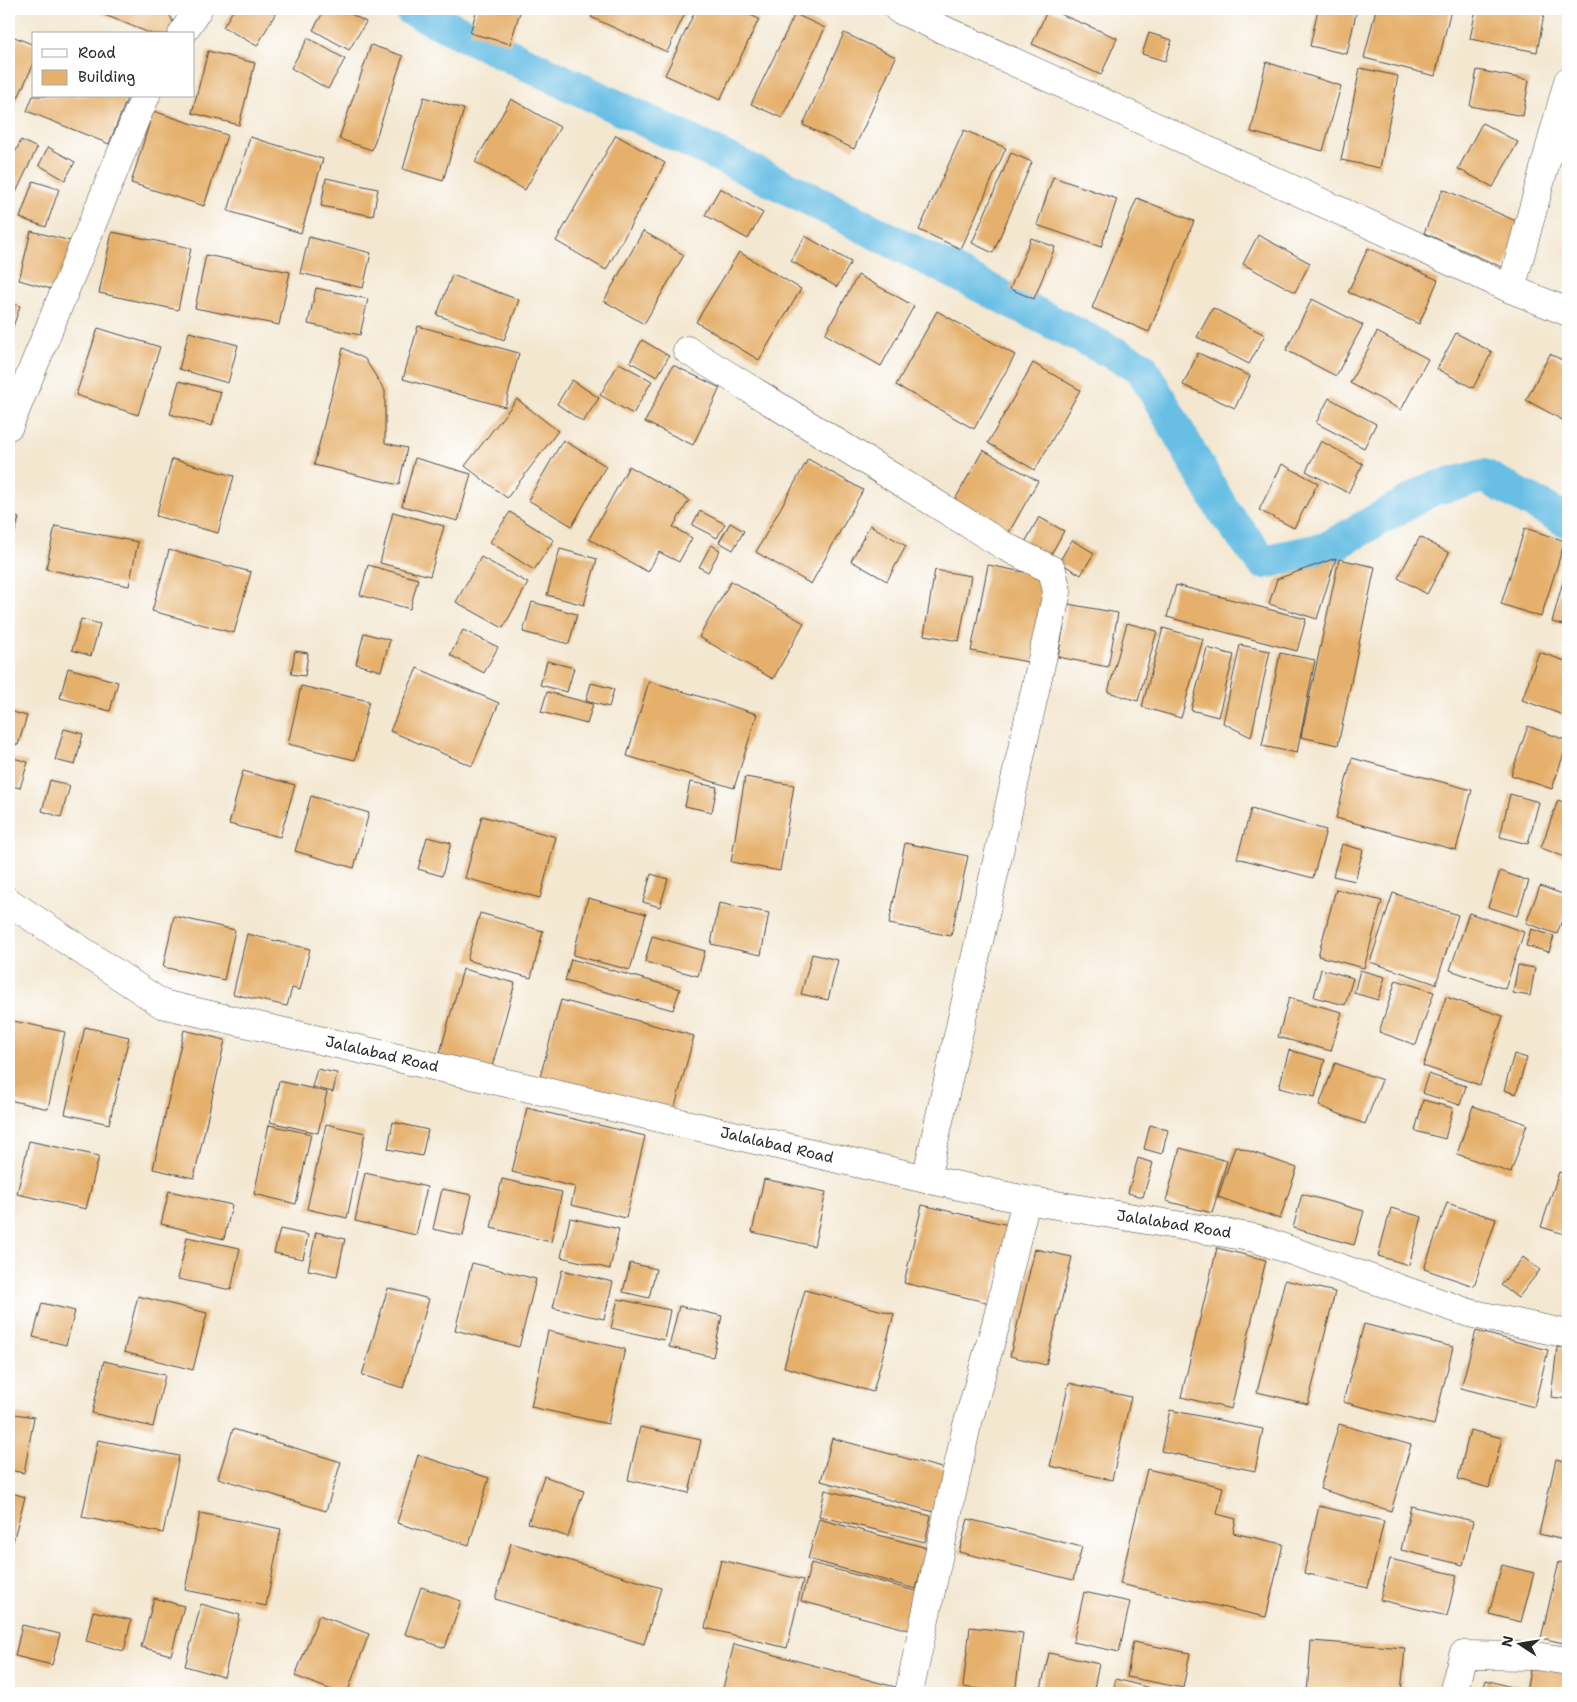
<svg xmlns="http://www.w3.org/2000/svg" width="1577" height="1702" font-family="'Shantell Sans',sans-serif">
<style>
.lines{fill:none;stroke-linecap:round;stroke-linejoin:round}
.canal{stroke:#67bee4;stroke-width:34}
.building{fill:#e5b06c}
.minor-casing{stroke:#494744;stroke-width:29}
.minor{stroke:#fff;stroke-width:28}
.labels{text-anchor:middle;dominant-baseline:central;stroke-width:5;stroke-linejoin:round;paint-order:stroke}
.street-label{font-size:15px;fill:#2b2b2b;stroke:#fff}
</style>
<rect width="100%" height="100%" fill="#fff"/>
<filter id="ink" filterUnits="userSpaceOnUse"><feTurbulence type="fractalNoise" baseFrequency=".02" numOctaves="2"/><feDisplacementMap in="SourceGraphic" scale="10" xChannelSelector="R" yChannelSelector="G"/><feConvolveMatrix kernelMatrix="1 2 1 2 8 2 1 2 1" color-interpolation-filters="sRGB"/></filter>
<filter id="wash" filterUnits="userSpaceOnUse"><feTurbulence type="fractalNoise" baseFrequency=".0096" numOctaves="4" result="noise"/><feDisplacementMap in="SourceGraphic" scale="20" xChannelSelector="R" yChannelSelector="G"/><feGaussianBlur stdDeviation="1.12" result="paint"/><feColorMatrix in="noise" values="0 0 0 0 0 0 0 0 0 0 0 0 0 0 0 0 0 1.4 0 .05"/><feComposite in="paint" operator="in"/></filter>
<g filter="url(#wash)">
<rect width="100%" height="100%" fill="#f3e7d0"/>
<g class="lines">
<!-- canal -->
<path class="canal" d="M411,9L794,191L1141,367L1224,512L1263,562L1326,549L1432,489L1484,476L1568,521"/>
</g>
<g id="blocks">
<!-- building -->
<g class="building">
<path d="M90,9H167L173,22L168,34H152Z"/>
<path d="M234,9H278L257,46L223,27Z"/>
<path d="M325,9H342L366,22L349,50L313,30Z"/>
<path d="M477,9H521L510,44L470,33Z"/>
<path d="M595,9H687L667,52L591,17Z"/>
<path d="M696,9H737L759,19L720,100L665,75Z"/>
<path d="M1048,9L1117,38L1101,75L1032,44Z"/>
<path d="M1318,9H1357L1347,54L1310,46Z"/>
<path d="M1376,9H1451L1435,76L1364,58Z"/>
<path d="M1476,9H1545L1537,52L1470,39Z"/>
<path d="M795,14L825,28L782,118L751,104Z"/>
<path d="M844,33L896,57L854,149L803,125Z"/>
<path d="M1149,33L1172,40L1165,61L1142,54Z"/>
<path d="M12,36L34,45V63L9,117V44Z"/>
<path d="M308,38L345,59L328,89L291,68Z"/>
<path d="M371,45L403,56L372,150L339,139Z"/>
<path d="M208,51L255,63L239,125L192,113Z"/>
<path d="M1266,62L1341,86L1323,151L1251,132Z"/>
<path d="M1360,68L1398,76L1380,168L1341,160Z"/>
<path d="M1477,70L1529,80L1523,116L1470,106Z"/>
<path d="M33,96H128L109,144L27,111Z"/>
<path d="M424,97L464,109L443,181L403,169Z"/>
<path d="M511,99L560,127L525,190L475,162Z"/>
<path d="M153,111L227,135L204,206L131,183Z"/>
<path d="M1482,123L1518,142L1493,187L1458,169Z"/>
<path d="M964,130L1006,148L961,249L919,230Z"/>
<path d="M616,135L665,163L606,270L556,241Z"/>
<path d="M250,137L323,159L301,233L228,211Z"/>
<path d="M21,140L37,148L12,201L9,199V166Z"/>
<path d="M48,147L75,162L65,180L39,165Z"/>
<path d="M1011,153L1032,162L993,253L972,243Z"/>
<path d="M1053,177L1117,199L1101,247L1037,225Z"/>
<path d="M326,178L378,189L373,216L321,206Z"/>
<path d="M33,181L59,189L46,227L20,218Z"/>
<path d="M720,188L763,213L748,239L705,215Z"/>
<path d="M1443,189L1523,224L1504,268L1424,233Z"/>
<path d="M1137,198L1194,221L1149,332L1092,308Z"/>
<path d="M31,231L75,242L62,292L19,280Z"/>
<path d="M643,231L684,255L644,324L604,301Z"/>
<path d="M112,232L191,248L178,310L99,293Z"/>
<path d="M1258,235L1310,263L1295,292L1243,264Z"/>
<path d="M805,236L851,262L837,287L791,261Z"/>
<path d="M309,237L371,253L363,288L300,273Z"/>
<path d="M1031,238L1055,247L1034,299L1010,289Z"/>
<path d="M1368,248L1438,280L1419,324L1348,292Z"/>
<path d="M739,252L801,289L759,360L696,322Z"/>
<path d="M206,255L290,272L279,325L195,308Z"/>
<path d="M452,275L519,300L504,340L437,315Z"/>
<path d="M858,275L914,306L881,366L825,334Z"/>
<path d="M316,288L368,299L360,335L308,324Z"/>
<path d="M1312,299L1363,325L1336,376L1286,350Z"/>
<path d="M9,302L20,306L9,339Z"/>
<path d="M1213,308L1265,335L1249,364L1197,337Z"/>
<path d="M937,311L1015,355L974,429L896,385Z"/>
<path d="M418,326L519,353L505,407L403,379Z"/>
<path d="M98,328L160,347L138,415L76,395Z"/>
<path d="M189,332L238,345L228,383L179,369Z"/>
<path d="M1377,332L1428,359L1401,410L1350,383Z"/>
<path d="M1456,333L1492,352L1473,388L1437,369Z"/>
<path d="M642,340L669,356L657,377L630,362Z"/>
<path d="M343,348L365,359L385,391V443L407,448L399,485L314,465Z"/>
<path d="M1198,353L1250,376L1235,408L1183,385Z"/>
<path d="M1550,354L1568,363V423L1526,400Z"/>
<path d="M619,363L652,381L633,414L600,395Z"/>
<path d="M1033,363L1080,390L1035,470L988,443Z"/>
<path d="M673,365L720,388L693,445L645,422Z"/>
<path d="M572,380L599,398L583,422L557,404Z"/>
<path d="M179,381L221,392L212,426L170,414Z"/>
<path d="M1329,398L1376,424L1364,448L1316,423Z"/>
<path d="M517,399L558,431L507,498L465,466Z"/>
<path d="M563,440L606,466L572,526L528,500Z"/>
<path d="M1321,441L1363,464L1348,493L1306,471Z"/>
<path d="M983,450L1038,481L1008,534L953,503Z"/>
<path d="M415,458L471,474L458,521L402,506Z"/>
<path d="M172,459L234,476L218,533L156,516Z"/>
<path d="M808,459L863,490L811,584L756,552Z"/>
<path d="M1282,464L1318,483L1294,528L1259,510Z"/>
<path d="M629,466L689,500L673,527L692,538L679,562L659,552L648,572L589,539Z"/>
<path d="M700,511L725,524L717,538L692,525Z"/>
<path d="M393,512L444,526L430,576L380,563Z"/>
<path d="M510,512L554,540L534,570L490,542Z"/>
<path d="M9,515L19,518L9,551Z"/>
<path d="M1039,517L1064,531L1048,560L1023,546Z"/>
<path d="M730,523L744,531L733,550L719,542Z"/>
<path d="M870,525L906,546L887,581L851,561Z"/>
<path d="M55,526L138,542L129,586L46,569Z"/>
<path d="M1525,528L1565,541L1541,617L1501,604Z"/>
<path d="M1420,537L1449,553L1427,594L1398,578Z"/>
<path d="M1072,540L1094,553L1081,575L1059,562Z"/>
<path d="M711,545L720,550L708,572L699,567Z"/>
<path d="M560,549L597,559L584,605L547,595Z"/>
<path d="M169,550L251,572L234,633L152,611Z"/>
<path d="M481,557L528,583L503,628L456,602Z"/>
<path d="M1336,558L1317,619L1269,604L1277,579Z"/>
<path d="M1339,559L1375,567L1338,745L1301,737Z"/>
<path d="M368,565L418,579L410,609L360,595Z"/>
<path d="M988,565L1049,577L1033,663L971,651Z"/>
<path d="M935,570L971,576L959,641L924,635Z"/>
<path d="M1566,570L1568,571V626L1552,622Z"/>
<path d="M731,581L804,623L773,679L699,637Z"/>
<path d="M1176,585L1306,619L1297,651L1167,617Z"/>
<path d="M532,602L577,614L569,644L523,632Z"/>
<path d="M1068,604L1118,613L1108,667L1058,657Z"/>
<path d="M81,619L100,624L91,656L72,650Z"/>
<path d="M1127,623L1157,631L1138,701L1108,692Z"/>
<path d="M1163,628L1203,639L1181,718L1142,707Z"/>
<path d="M463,630L498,647L484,673L450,655Z"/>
<path d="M364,633L390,640L381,671L356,664Z"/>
<path d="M1240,645L1270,651L1251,737L1223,723Z"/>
<path d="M1207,648L1234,655L1218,717L1191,710Z"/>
<path d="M295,651L308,653L305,676L291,674Z"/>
<path d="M1539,652L1568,662V700L1563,715L1522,700Z"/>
<path d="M1280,653L1315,660L1297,753L1262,746Z"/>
<path d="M547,661L574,668L567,692L540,685Z"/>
<path d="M68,668L118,682L110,711L60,698Z"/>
<path d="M417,668L499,703L472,766L390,731Z"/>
<path d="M649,681L757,714L734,788L627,756Z"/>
<path d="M591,683L614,689L609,707L586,701Z"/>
<path d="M301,686L369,701L355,760L288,744Z"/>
<path d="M547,692L593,704L587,724L541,712Z"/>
<path d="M9,711L27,716L18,745L9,743Z"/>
<path d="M1528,726L1568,741L1552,789L1511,775Z"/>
<path d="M64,729L83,734L75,765L55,760Z"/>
<path d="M9,757L28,762L20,788L9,785Z"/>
<path d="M1352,758L1472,790L1456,850L1336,818Z"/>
<path d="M243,771L295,785L280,837L229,824Z"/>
<path d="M745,777L794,785L780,871L731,862Z"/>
<path d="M50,780L70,786L61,817L42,811Z"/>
<path d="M690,782L717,787L712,812L685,806Z"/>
<path d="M1510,794L1539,802L1528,844L1500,837Z"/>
<path d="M311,796L369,813L354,868L295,851Z"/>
<path d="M1558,800L1568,804V858L1541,848Z"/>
<path d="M1251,809L1326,830L1313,878L1237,858Z"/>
<path d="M482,816L556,837L540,898L465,878Z"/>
<path d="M427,837L451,843L442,876L418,869Z"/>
<path d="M905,843L968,856L951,936L889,924Z"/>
<path d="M1342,844L1363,850L1355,881L1333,876Z"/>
<path d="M1500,871L1529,881L1517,916L1488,907Z"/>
<path d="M651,874L668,879L660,907L643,902Z"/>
<path d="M1540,886L1568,896V904L1557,934L1526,923Z"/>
<path d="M1336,889L1382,901L1364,968L1318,956Z"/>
<path d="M1393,893L1458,915L1436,984L1370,962Z"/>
<path d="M588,898L646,914L630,970L573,955Z"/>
<path d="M719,903L769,913L761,955L711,944Z"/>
<path d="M480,913L543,931L531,978L467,960Z"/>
<path d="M1469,913L1524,932L1505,989L1450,970Z"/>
<path d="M174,916L235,930L224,980L163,967Z"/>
<path d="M1531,929L1554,936L1549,952L1526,946Z"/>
<path d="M247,934L310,949L300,990L292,988L287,1006L233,994Z"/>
<path d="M652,936L705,951L698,976L645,962Z"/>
<path d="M812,954L838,960L828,1000L801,994Z"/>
<path d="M571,959L680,989L673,1010L565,981Z"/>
<path d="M1518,965L1535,968L1530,996L1513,993Z"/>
<path d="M463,969L515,983L490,1074L438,1060Z"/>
<path d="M1321,969L1353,978L1345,1005L1314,997Z"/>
<path d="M1360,970L1385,977L1378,1000L1354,993Z"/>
<path d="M1396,980L1434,992L1416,1045L1379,1032Z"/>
<path d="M1446,997L1503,1016L1480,1085L1423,1066Z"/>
<path d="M1289,998L1342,1012L1331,1051L1278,1037Z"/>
<path d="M561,1000L694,1036L673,1114L540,1077Z"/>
<path d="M9,1020L65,1032L48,1109L9,1100Z"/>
<path d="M85,1027L129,1037L109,1124L65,1114Z"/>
<path d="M184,1030L225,1040L194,1178L153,1169Z"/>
<path d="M1289,1050L1325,1060L1315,1097L1279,1088Z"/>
<path d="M1514,1054L1527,1058L1516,1094L1504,1090Z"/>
<path d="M1335,1063L1382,1080L1365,1124L1319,1106Z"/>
<path d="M317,1069L337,1073L333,1092L312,1087Z"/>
<path d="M1428,1074L1466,1086L1460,1105L1422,1093Z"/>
<path d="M279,1081L327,1092L318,1133L270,1122Z"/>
<path d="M1423,1100L1453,1108L1445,1139L1415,1131Z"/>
<path d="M1473,1106L1527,1124L1511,1173L1457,1154Z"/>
<path d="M527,1108L645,1136L626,1218L571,1205L575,1187L512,1172Z"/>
<path d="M393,1122L428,1130L422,1156L388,1149Z"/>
<path d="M326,1124L365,1133L347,1218L307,1209Z"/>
<path d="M269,1125L311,1134L296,1204L254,1194Z"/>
<path d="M1150,1125L1168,1130L1162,1154L1144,1149Z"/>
<path d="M29,1141L99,1156L86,1209L17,1194Z"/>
<path d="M1235,1146L1297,1168L1280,1219L1218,1197Z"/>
<path d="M1180,1148L1227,1161L1212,1213L1166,1201Z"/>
<path d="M1138,1158L1153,1163L1143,1197L1128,1193Z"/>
<path d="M1559,1172L1568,1175V1235L1541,1227Z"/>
<path d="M365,1173L427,1187L416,1235L355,1221Z"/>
<path d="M502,1179L562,1192L551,1242L491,1228Z"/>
<path d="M764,1179L826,1192L814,1246L752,1232Z"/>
<path d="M442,1189L472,1195L463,1236L433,1229Z"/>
<path d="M169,1191L232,1205L224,1239L161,1224Z"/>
<path d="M1302,1194L1364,1211L1354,1245L1293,1228Z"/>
<path d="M1447,1203L1496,1219L1474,1286L1424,1269Z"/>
<path d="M922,1205L1008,1225L990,1303L904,1283Z"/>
<path d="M1391,1208L1422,1217L1409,1265L1378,1256Z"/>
<path d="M570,1218L619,1229L610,1269L561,1257Z"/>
<path d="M280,1229L308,1235L303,1259L274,1253Z"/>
<path d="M316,1232L345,1239L337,1276L308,1270Z"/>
<path d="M187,1237L240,1248L231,1290L178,1279Z"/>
<path d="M1217,1248L1266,1260L1231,1409L1181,1397Z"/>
<path d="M1035,1249L1072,1257L1046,1365L1010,1356Z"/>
<path d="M1523,1257L1540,1270L1518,1298L1501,1285Z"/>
<path d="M472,1263L536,1279L519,1347L455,1330Z"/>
<path d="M630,1263L656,1269L649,1298L623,1292Z"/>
<path d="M562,1270L613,1282L604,1319L553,1308Z"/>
<path d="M1285,1280L1335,1292L1308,1404L1257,1392Z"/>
<path d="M388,1288L429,1299L403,1388L362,1375Z"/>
<path d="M805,1290L894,1314L873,1392L784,1367Z"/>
<path d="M138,1296L207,1313L193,1370L124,1352Z"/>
<path d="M618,1299L670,1310L664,1340L611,1328Z"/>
<path d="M42,1303L75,1311L66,1345L33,1337Z"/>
<path d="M679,1306L722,1316L713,1357L669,1347Z"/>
<path d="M1364,1324L1453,1347L1434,1425L1343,1402Z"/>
<path d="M548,1331L625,1349L608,1424L531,1407Z"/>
<path d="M1476,1331L1548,1350L1534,1407L1461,1388Z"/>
<path d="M1557,1347L1568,1348V1399L1551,1397Z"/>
<path d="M104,1361L165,1375L153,1427L92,1413Z"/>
<path d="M1069,1383L1131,1397L1112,1480L1050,1466Z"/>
<path d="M1170,1410L1263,1429L1255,1471L1161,1451Z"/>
<path d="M9,1413L34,1417L24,1473L9,1470Z"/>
<path d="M1339,1424L1411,1445L1391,1511L1320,1489Z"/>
<path d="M640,1427L701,1440L689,1493L628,1480Z"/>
<path d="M233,1429L341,1462L326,1511L218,1478Z"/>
<path d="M1470,1430L1502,1438L1489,1488L1458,1479Z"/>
<path d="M832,1438L945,1469L934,1512L821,1481Z"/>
<path d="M98,1440L179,1456L163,1533L82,1517Z"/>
<path d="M418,1455L489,1478L469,1545L397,1523Z"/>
<path d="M1556,1459L1568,1462V1541L1539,1534Z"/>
<path d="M1147,1469L1223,1487L1217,1514L1236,1519L1233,1533L1283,1544L1266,1617L1120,1584Z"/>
<path d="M544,1476L584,1491L568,1537L528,1523Z"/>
<path d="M825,1490L931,1516L925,1542L819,1516Z"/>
<path d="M9,1492L25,1497L11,1549L9,1548Z"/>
<path d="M1319,1506L1384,1521L1368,1588L1304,1573Z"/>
<path d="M1411,1506L1473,1521L1463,1565L1401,1550Z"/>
<path d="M200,1513L281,1529L266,1606L185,1590Z"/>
<path d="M819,1519L927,1548L916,1589L808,1559Z"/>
<path d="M968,1519L1082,1547L1073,1580L959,1552Z"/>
<path d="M511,1543L661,1588L644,1644L495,1599Z"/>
<path d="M1390,1559L1457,1575L1447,1616L1380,1600Z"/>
<path d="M721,1560L803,1580L787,1648L705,1628Z"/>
<path d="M1559,1562L1568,1564V1644L1541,1638Z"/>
<path d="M811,1563L923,1593L913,1631L801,1601Z"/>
<path d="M1502,1565L1534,1573L1521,1622L1489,1614Z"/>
<path d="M421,1587L461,1601L445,1648L405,1634Z"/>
<path d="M1084,1592L1130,1602L1119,1652L1073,1642Z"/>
<path d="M154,1598L184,1606L171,1655L141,1647Z"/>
<path d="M201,1604L240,1615L224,1677L185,1666Z"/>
<path d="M93,1611L131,1620L124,1651L86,1641Z"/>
<path d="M319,1615L369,1634L347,1693H339L295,1676Z"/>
<path d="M22,1625L60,1634L52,1665L15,1656Z"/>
<path d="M970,1627L1023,1633L1015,1693L963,1687Z"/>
<path d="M1311,1641L1405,1648L1401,1693H1307Z"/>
<path d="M1133,1642L1190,1653L1183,1688L1127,1677Z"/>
<path d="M734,1644L899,1688L898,1693H743L723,1688Z"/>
<path d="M1049,1653L1099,1664L1093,1693H1040Z"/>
<path d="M1531,1664L1568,1671V1693H1526Z"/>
<path d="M1116,1679L1169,1693H1112Z"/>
<path d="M1486,1680L1518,1689L1516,1693H1482Z"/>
</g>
</g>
</g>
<g filter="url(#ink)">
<use href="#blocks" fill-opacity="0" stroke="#494744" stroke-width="1"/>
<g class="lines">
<!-- minor casing -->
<g class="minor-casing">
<g id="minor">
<path d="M898,9L1511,289L1568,312"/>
<path d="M182,34L198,9"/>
<path d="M1511,289L1568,81"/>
<path d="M687,350L1006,547L1052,570L1057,592L926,1179"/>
<path d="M9,426L137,115L146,96"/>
<path d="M9,902L162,1004L926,1179L1026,1200L1255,1238L1469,1313L1568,1334"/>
<path d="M909,1693L966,1429L997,1320L1026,1200"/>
<path d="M1453,1693L1463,1655L1535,1656L1568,1661"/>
</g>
</g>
<!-- minor -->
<use href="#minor" class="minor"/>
</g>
</g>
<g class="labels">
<!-- street labels -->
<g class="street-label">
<text transform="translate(382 1054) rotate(13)">Jalalabad Road</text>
<text transform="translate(777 1145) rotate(13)">Jalalabad Road</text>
<text transform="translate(1174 1224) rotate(9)">Jalalabad Road</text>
</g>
</g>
<!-- margin -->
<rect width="1577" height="1702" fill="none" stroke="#fff" stroke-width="30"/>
<!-- legend -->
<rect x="32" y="32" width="162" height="65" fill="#ffffff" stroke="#aaaaaa"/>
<rect x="42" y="49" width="25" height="8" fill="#ffffff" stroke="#aaaaaa"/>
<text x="78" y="58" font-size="15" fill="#2b2b2b">Road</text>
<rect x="42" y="70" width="25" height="15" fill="#e5b06c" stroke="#aaaaaa"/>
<text x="78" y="82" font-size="15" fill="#2b2b2b">Building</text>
<!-- north arrow -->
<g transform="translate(1520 1644) rotate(282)" stroke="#ffffff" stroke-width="4" paint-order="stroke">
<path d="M0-4L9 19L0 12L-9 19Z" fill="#2b2b2b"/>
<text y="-8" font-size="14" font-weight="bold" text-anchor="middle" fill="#2b2b2b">N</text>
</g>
</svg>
